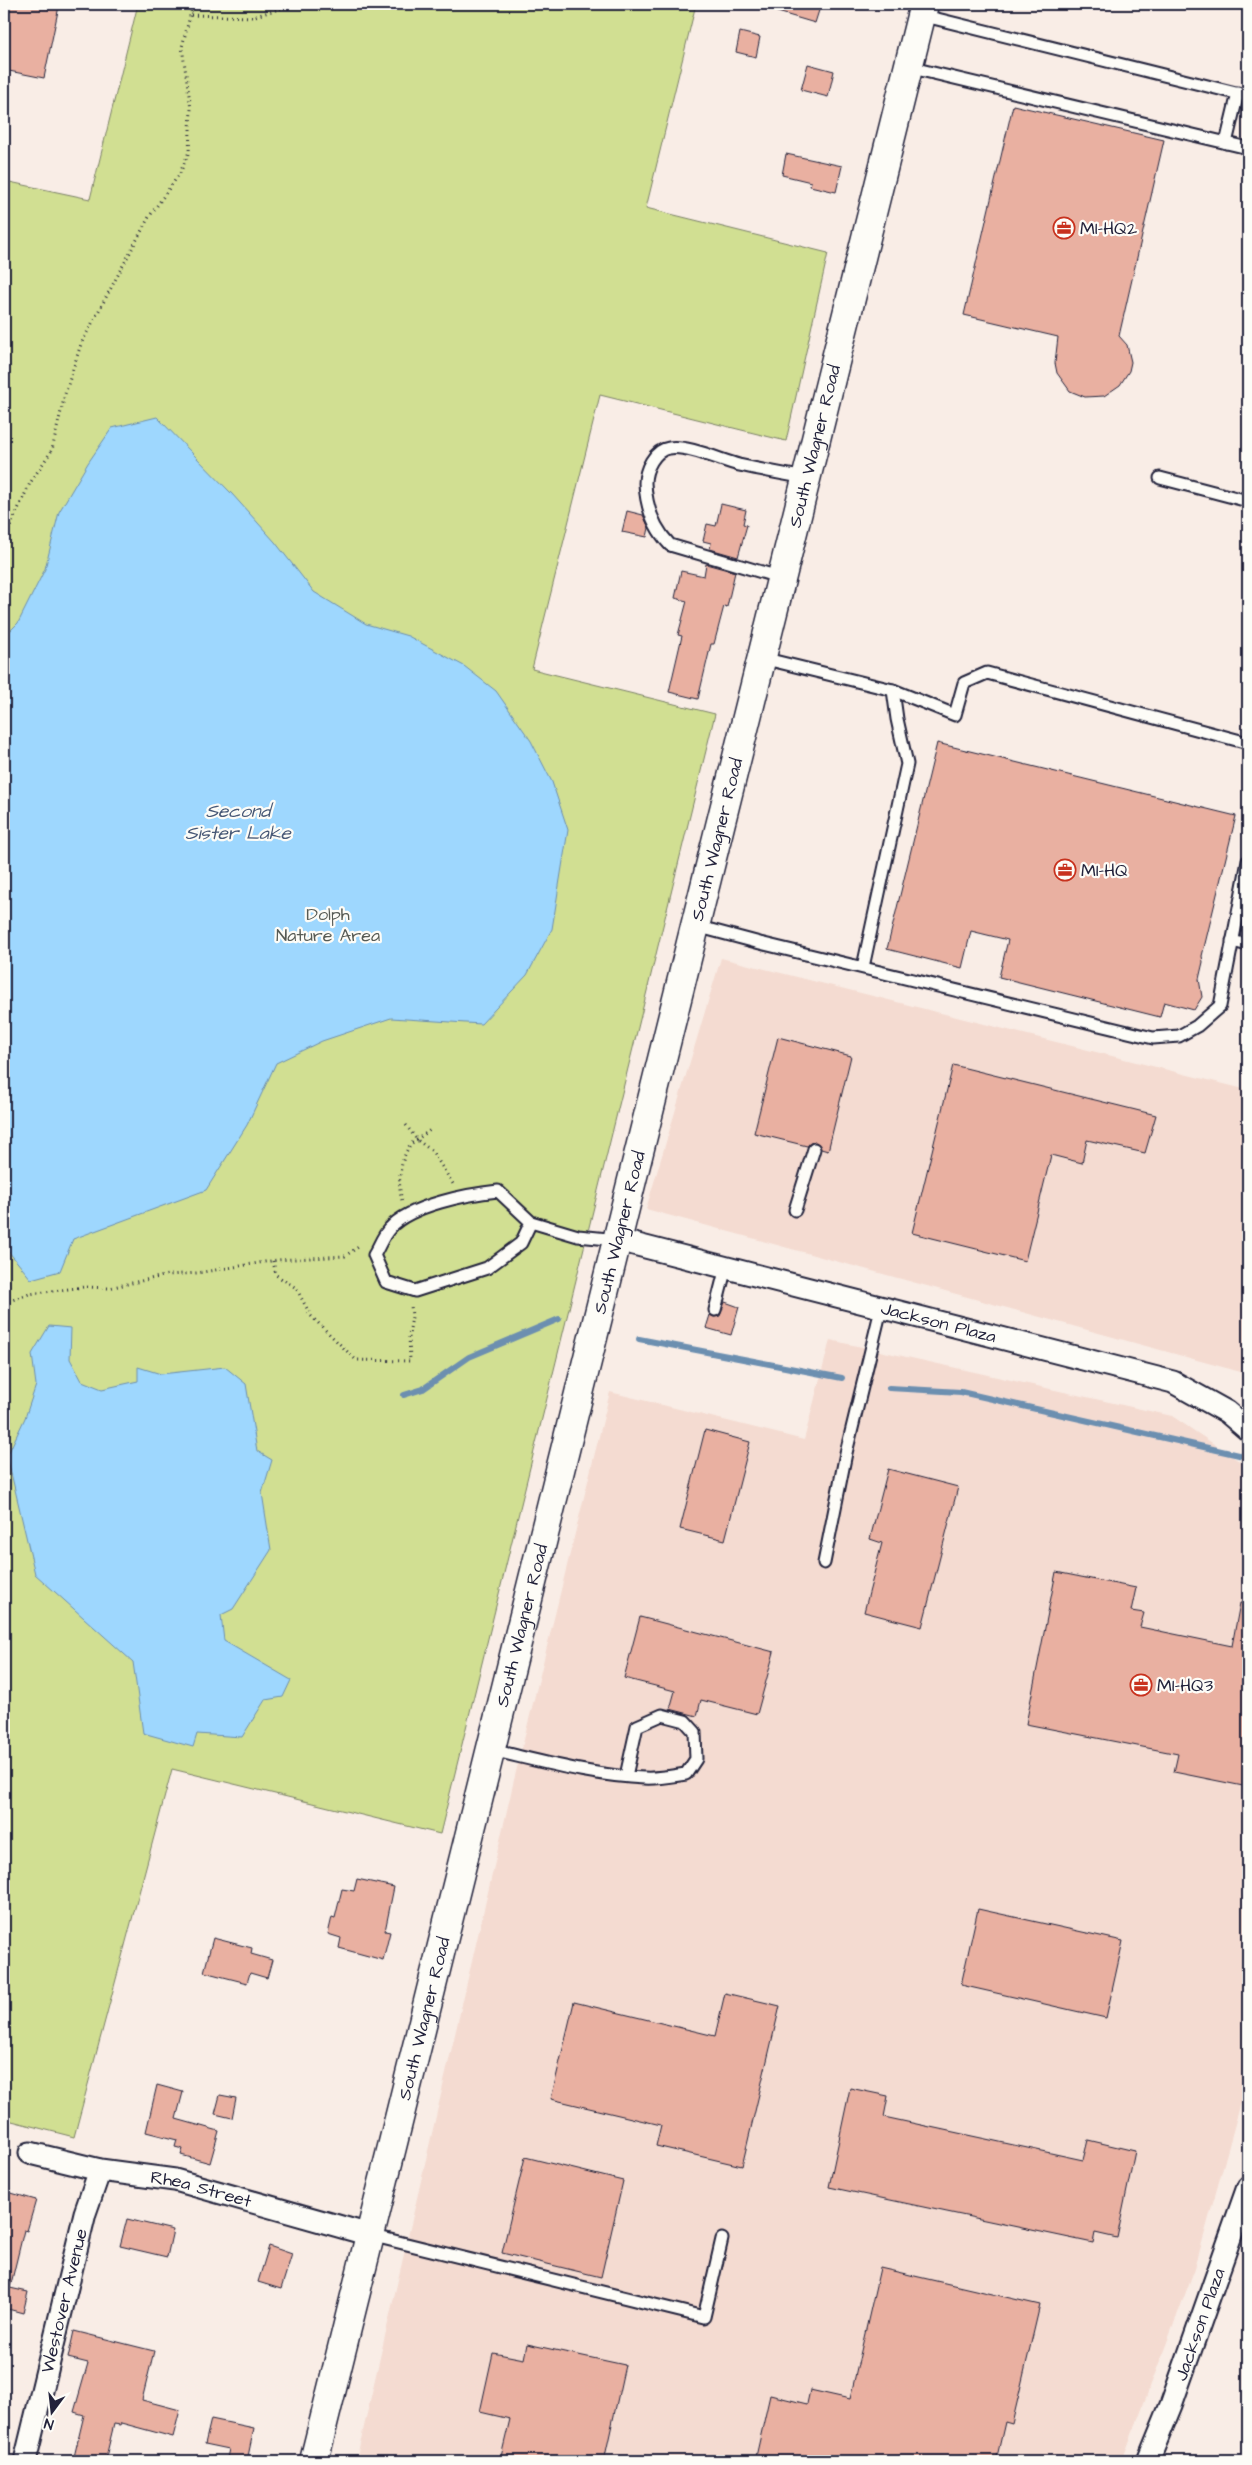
<svg xmlns="http://www.w3.org/2000/svg" width="1252" height="2465" font-family="'Architects Daughter',sans-serif">
<style>
.built{fill:#f4dbd1}
.green{fill:#d1df92;stroke:#7a8066}
.water{fill:#9ed7fe;stroke:#6c8fb0}
.lines{fill:none;stroke-linecap:round;stroke-linejoin:round}
.stream{stroke:#6c8fb0;stroke-width:6}
.building{fill:#e9b0a1;stroke:#22223b}
.service-casing{stroke:#22223b;stroke-width:15}
.minor-casing{stroke:#22223b;stroke-width:25}
.secondary-casing{stroke:#22223b;stroke-width:31}
.path{stroke:#22223b;stroke-width:3;stroke-dasharray:1 4;stroke-linecap:butt}
.service{stroke:#fdfcf7;stroke-width:11}
.minor{stroke:#fdfcf7;stroke-width:21}
.secondary{stroke:#fdfcf7;stroke-width:28}
.labels{text-anchor:middle;dominant-baseline:central;stroke-width:4.5;stroke-linejoin:round;paint-order:stroke}
.poi-label{font-size:18px;fill:#22223b;stroke:#fdfcf7;text-anchor:start}
.street-label{font-size:18px;fill:#22223b;stroke:#fdfcf7}
.park-label{font-size:18px;fill:#575b55;stroke:#fdfcf7}
.water-label{font-size:19px;font-style:italic;fill:#475876;stroke:#fdfcf7}
</style>
<rect width="100%" height="100%" fill="#f9ede6"/>
<filter id="ink" filterUnits="userSpaceOnUse"><feTurbulence type="fractalNoise" baseFrequency=".02" numOctaves="2"/><feDisplacementMap in="SourceGraphic" scale="10" xChannelSelector="R" yChannelSelector="G"/><feConvolveMatrix kernelMatrix="1 2 1 2 8 2 1 2 1" color-interpolation-filters="sRGB"/></filter>
<g filter="url(#ink)">
<!-- built -->
<g class="built">
<path d="M721,958L1248,1090V1374L646,1209Z"/>
<path d="M830,1340L1172,1416L1248,1467V2077L1195,2268L1122,2461H356L514,1780L610,1392L804,1440Z"/>
</g>
<!-- green -->
<path class="green" d="M138,4H696L646,208L828,253L786,441L600,395L532,669L715,714L440,1834L172,1769L74,2137L4,2119V187L5,181L90,199Z"/>
<!-- water -->
<g class="water">
<path d="M157,417L232,494L275,542L314,592L366,624L408,636L464,666L496,691L531,741L552,782L568,830L552,929L527,975L481,1024L391,1018L322,1041L276,1063L247,1125L206,1190L73,1239L60,1271L31,1279L4,1246V637L18,623L45,569L59,512L88,463L112,428Z"/>
<path d="M49,1326L71,1328L70,1359L82,1381L102,1389L138,1381V1367L161,1374L225,1367L246,1384L257,1451L272,1460L262,1493L271,1550L233,1609L221,1615L224,1641L291,1680L283,1697L265,1700L242,1737L197,1734L193,1747L143,1733L133,1662L35,1574L7,1456L25,1418L36,1385L32,1354Z"/>
</g>
<g class="lines">
<!-- stream -->
<g class="stream">
<path d="M639,1339L842,1378"/>
<path d="M889,1388L961,1392L1248,1457"/>
<path d="M404,1395L423,1389L469,1357L559,1319"/>
</g>
</g>
<!-- building -->
<g class="building">
<path d="M4,4H48L59,6L44,78L4,70Z"/>
<path d="M765,4H821L815,23L764,8Z"/>
<path d="M740,32L760,37L756,57L736,52Z"/>
<path d="M808,64L834,71L828,97L801,90Z"/>
<path d="M1013,105L1164,140L1119,336L1127,345L1131,362L1129,371L1120,385L1104,396L1085,397L1070,391L1057,373L1055,363L1058,337L964,315Z"/>
<path d="M786,154L842,166L836,192L810,186L811,182L782,175Z"/>
<path d="M721,504L746,510L743,524L747,525L738,557L710,549L711,543L703,541L707,524L716,526Z"/>
<path d="M627,511L643,515L649,528L647,537L622,532Z"/>
<path d="M706,564L735,572L727,607L724,606L714,644H711L698,699L669,692L682,636L678,635L687,601L675,598L681,571L704,576Z"/>
<path d="M937,743L1236,816L1202,956L1203,962L1199,979L1202,997L1194,1010L1164,1002L1160,1017L999,977L1008,940L971,931L962,968L887,949Z"/>
<path d="M778,1037L851,1056L828,1151L821,1149L816,1142L807,1146L754,1133Z"/>
<path d="M953,1065L1156,1115L1145,1153L1087,1140L1082,1163L1051,1155L1025,1261L912,1233Z"/>
<path d="M725,1302L739,1307L731,1335L706,1328L710,1315L714,1317L720,1316Z"/>
<path d="M705,1430L750,1442L725,1540L680,1529Z"/>
<path d="M888,1469L958,1487L922,1627L864,1612L882,1543L870,1539Z"/>
<path d="M1056,1572L1136,1588L1131,1611L1144,1613L1140,1627L1232,1646L1240,1603L1248,1604V1787L1174,1772L1178,1754L1026,1724Z"/>
<path d="M640,1617L774,1652L757,1714L701,1700L697,1716L670,1709L675,1691L624,1678Z"/>
<path d="M357,1879L394,1887L385,1931L390,1932L383,1960L339,1948L341,1938L328,1934L332,1917L335,1918L342,1889L354,1891Z"/>
<path d="M978,1909L1123,1941L1106,2018L961,1985Z"/>
<path d="M213,1938L252,1948L251,1954L272,1960L267,1978L250,1973L247,1983L204,1972Z"/>
<path d="M725,1993L780,2006L742,2166L656,2146L661,2125L551,2099L574,2002L715,2036Z"/>
<path d="M157,2085L183,2092L176,2119L219,2131L210,2163L181,2155L183,2149L175,2147L177,2140L146,2132Z"/>
<path d="M850,2088L888,2096L884,2117L1083,2160L1088,2140L1135,2151L1117,2238L1095,2233L1093,2243L829,2187Z"/>
<path d="M220,2095L236,2098L232,2118L215,2114Z"/>
<path d="M525,2157L623,2181L601,2277L502,2253Z"/>
<path d="M4,2191L36,2200L27,2231L24,2230L10,2288L28,2292L23,2313L4,2308Z"/>
<path d="M127,2219L173,2230L167,2257L120,2246Z"/>
<path d="M269,2246L292,2254L281,2289L258,2282Z"/>
<path d="M880,2268L1040,2305L1012,2424L1005,2422L996,2461H755L770,2395L807,2404L810,2390L850,2399Z"/>
<path d="M74,2331L154,2351L142,2400L180,2410L173,2437L121,2423L120,2425L114,2424L105,2461H73L84,2415L74,2412L88,2363L68,2358Z"/>
<path d="M527,2344L625,2365L604,2461H500L510,2419L480,2412L493,2353L524,2359Z"/>
<path d="M211,2419L254,2428L247,2461L227,2458L229,2449L205,2444Z"/>
</g>
<g class="lines">
<!-- service casing -->
<g class="service-casing">
<g id="service">
<path d="M921,15L1248,96"/>
<path d="M908,67L1248,148"/>
<path d="M1226,143L1238,93"/>
<path d="M1160,478L1248,501"/>
<path d="M782,578L670,545C654,528 646,507 645,483C645,470 654,450 669,448C688,445 720,460 739,465C762,470 784,474 807,478"/>
<path d="M762,658L893,690L955,715L964,683L987,673L1248,743"/>
<path d="M696,926L760,943L1153,1038L1179,1036L1197,1026L1220,1006L1248,861"/>
<path d="M1232,941L1248,945"/>
<path d="M863,967L907,764L897,719L893,690"/>
<path d="M795,1210L814,1149"/>
<path d="M531,1222L521,1243L487,1268L415,1291L386,1282L374,1255C379,1247 383,1235 390,1228C410,1205 469,1194 498,1191L531,1222L578,1236L618,1240"/>
<path d="M715,1310L726,1267"/>
<path d="M824,1563L846,1453L881,1309"/>
<path d="M491,1750C540,1761 593,1776 644,1778C658,1779 672,1776 686,1774L696,1759L695,1732L685,1721L662,1715L637,1726L626,1776"/>
<path d="M370,2235L704,2317L722,2239"/>
</g>
</g>
<!-- minor casing -->
<g class="minor-casing">
<g id="minor">
<path id="s1" d="M618,1240L1173,1382L1227,1412L1248,1430"/>
<path id="s2" d="M30,2153L100,2170L175,2180L370,2235"/>
<path id="s3" d="M25,2461L85,2213L100,2170"/>
<path id="s4" d="M1148,2461L1171,2405L1248,2187"/>
</g>
</g>
<!-- secondary casing -->
<g class="secondary-casing">
<g id="secondary">
<path id="s5" d="M314,2461L924,4"/>
</g>
</g>
<!-- path -->
<g class="path">
<path d="M191,15L252,17L296,4"/>
<path d="M4,540L30,483L52,450L65,394L81,344L149,217L180,173L189,152L191,109L182,47L193,4"/>
<path d="M406,1125L417,1140L432,1151L453,1184"/>
<path d="M402,1200C397,1184 400,1160 410,1145C415,1140 424,1135 430,1130"/>
<path d="M273,1261L276,1275L296,1288L311,1316L356,1360L410,1361L409,1335L412,1317L411,1305"/>
<path d="M4,1303L29,1294L84,1287L109,1288L168,1275L197,1273L277,1260L345,1256L360,1246"/>
</g>
<!-- service -->
<use href="#service" class="service"/>
<!-- minor -->
<use href="#minor" class="minor"/>
<!-- secondary -->
<use href="#secondary" class="secondary"/>
</g>
</g>
<!-- icons -->
<defs>
<g id="office-ring" transform="scale(1.125)"><circle r="9.5" fill="#fdfcf7" stroke="#c8321e" stroke-width="1.5"/><path d="M-6-3h4V-5.5h4V-3h4V5H-6ZM-1-4.5V-3h2v-1.5ZM-6 0V1H6V0Z" fill="#c8321e"/></g>
</defs>
<g fill-rule="evenodd">
<use href="#office-ring" x="1064" y="228"/>
<use href="#office-ring" x="1065" y="870"/>
<use href="#office-ring" x="1141" y="1685"/>
</g>
<g class="labels">
<!-- poi labels -->
<g class="poi-label">
<text x="1080" y="228">MI-HQ2</text>
<text x="1081" y="870">MI-HQ</text>
<text x="1157" y="1685">MI-HQ3</text>
</g>
<!-- street labels -->
<g class="street-label">
<text stroke="none"><textPath href="#s5" startOffset="2076">South Wagner Road</textPath></text>
<text stroke="none"><textPath href="#s5" startOffset="1671">South Wagner Road</textPath></text>
<text stroke="none"><textPath href="#s5" startOffset="1266">South Wagner Road</textPath></text>
<text stroke="none"><textPath href="#s1" startOffset="331">Jackson Plaza</textPath></text>
<text stroke="none"><textPath href="#s5" startOffset="861">South Wagner Road</textPath></text>
<text stroke="none"><textPath href="#s5" startOffset="456">South Wagner Road</textPath></text>
<text stroke="none"><textPath href="#s2" startOffset="175">Rhea Street</textPath></text>
<text stroke="none"><textPath href="#s3" startOffset="165">Westover Avenue</textPath></text>
<text stroke="none"><textPath href="#s4" startOffset="146">Jackson Plaza</textPath></text>
</g>
<!-- park labels -->
<g class="park-label">
<text x="328" y="914">Dolph<tspan x="328" dy="21">Nature Area</tspan></text>
</g>
<!-- water labels -->
<g class="water-label">
<text x="238" y="811">Second<tspan x="238" dy="22">Sister Lake</tspan></text>
</g>
</g>
<!-- margin -->
<rect width="1252" height="2465" fill="none" stroke="#fdfcf7" stroke-width="20"/>
<rect x="10" y="10" width="1232" height="2445" fill="none" stroke="#22223b" stroke-width="2" filter="url(#ink)"/>
<!-- north arrow -->
<g transform="translate(52 2412) rotate(195)" stroke="#fdfcf7" stroke-width="4" paint-order="stroke">
<path d="M0-4L9 19L0 12L-9 19Z" fill="#22223b"/>
<text y="-8" font-size="14" font-weight="bold" text-anchor="middle" fill="#22223b">N</text>
</g>
</svg>
